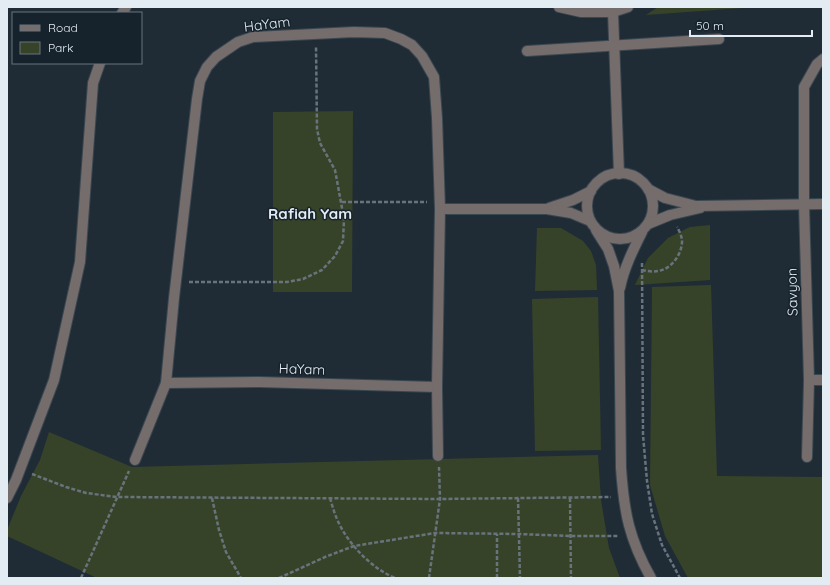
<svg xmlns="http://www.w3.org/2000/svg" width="830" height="585" font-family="Quicksand,sans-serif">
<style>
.green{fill:#374328}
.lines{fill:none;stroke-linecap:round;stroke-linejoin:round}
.minor-casing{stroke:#3b4750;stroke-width:12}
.path{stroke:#68737c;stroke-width:2.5;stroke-dasharray:4 2;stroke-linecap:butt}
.minor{stroke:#756c6c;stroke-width:10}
.labels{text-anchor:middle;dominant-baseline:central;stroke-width:3;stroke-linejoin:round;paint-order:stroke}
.street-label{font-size:14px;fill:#e4ecf3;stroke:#16222c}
.neighbourhood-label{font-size:15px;font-weight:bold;fill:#e4ecf3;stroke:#16222c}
</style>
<rect width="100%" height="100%" fill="#1f2c36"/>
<!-- green -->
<g class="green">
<path d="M658,7H744L742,8L646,15Z"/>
<path d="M353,111L352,292H273V112Z"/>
<path d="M710,225V280L635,285L648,258L668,238L690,227Z"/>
<path d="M537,228H561L583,241L591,251L596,265L597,290L535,291Z"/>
<path d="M711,285L717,476L823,477V578H688L665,536L650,485L652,287Z"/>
<path d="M598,297L601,450L535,451L532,299Z"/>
<path d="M49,432L132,467L598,455L601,500L609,548L620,578H97L7,536V530L21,496L40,460Z"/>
</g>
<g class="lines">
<!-- minor casing -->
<g class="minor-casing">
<g id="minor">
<path d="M559,7L581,12H613L628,7"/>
<path d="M613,12L619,174"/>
<path d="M122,13L126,7"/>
<path d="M527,51L719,39"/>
<circle cx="620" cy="206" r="33"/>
<path d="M648,189L665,198L696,206L823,204"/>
<path d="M549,208L573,200L591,191"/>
<path d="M440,209H547L571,213L590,221"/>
<path d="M648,224L670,215L700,208"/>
<path d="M596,230L608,249L614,266L619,291L621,468C624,512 629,539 651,578"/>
<path d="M620,288C624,268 633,250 642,232"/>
<path d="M809,380H823"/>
<path d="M166,383L259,382L437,387"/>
<path d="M807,457L809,380L804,204V87L817,64L823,59"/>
<path d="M135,460L166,383L174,298L197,99L200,81L207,67L216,57L238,42L253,37L354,32L385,33L401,39L412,45L422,56L434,77L437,118L440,209L437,387L438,456"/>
<path d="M7,498L16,480L54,380L80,262L93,83L100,63"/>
</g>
</g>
<!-- path -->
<g class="path">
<path d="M342,202H427"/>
<path d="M642,263L643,435L647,481L652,514L662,545L680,578"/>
<path d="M642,270C647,271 653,272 658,271C672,269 683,253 682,239C681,235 679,230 677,227"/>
<path d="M189,282H287L303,279L322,270L335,256L343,241L344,219L335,170L320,143L317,129L316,46"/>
<path d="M32,474L66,487L86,493L117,497L440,499L611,497"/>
<path d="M212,498L219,530L226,552L241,578"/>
<path d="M330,498C332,505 334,512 337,519C347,543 371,568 395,578"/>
<path d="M518,498L520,578"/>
<path d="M570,498L571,578"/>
<path d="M81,578L129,471"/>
<path d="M279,578L325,557L354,546L435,533L519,534L570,536H619"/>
<path d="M429,578L440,499L439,467"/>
<path d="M497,578V534"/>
</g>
<!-- minor -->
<use href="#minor" class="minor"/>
</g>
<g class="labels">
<!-- street labels -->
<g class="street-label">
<text transform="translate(267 24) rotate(-7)">HaYam</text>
<text transform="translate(792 292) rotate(-91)">Savyon</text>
<text transform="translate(302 369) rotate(2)">HaYam</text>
</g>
<!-- neighbourhood labels -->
<g class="neighbourhood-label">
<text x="310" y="213">Rafiah Yam</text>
</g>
</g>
<!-- border -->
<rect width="830" height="585" fill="none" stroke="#e4ecf3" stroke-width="16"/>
<!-- legend -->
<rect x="12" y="12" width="130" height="52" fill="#16222c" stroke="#68737c"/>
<rect x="20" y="25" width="20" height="6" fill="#756c6c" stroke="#68737c"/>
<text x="48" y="32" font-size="12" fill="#e4ecf3">Road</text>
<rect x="20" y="42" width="20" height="12" fill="#374328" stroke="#68737c"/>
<text x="48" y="52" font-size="12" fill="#e4ecf3">Park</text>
<!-- scale -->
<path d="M690 30v6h122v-6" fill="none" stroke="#e4ecf3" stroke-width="2"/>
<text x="696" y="30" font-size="12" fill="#e4ecf3" stroke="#16222c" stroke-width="3" paint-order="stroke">50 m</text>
</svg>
